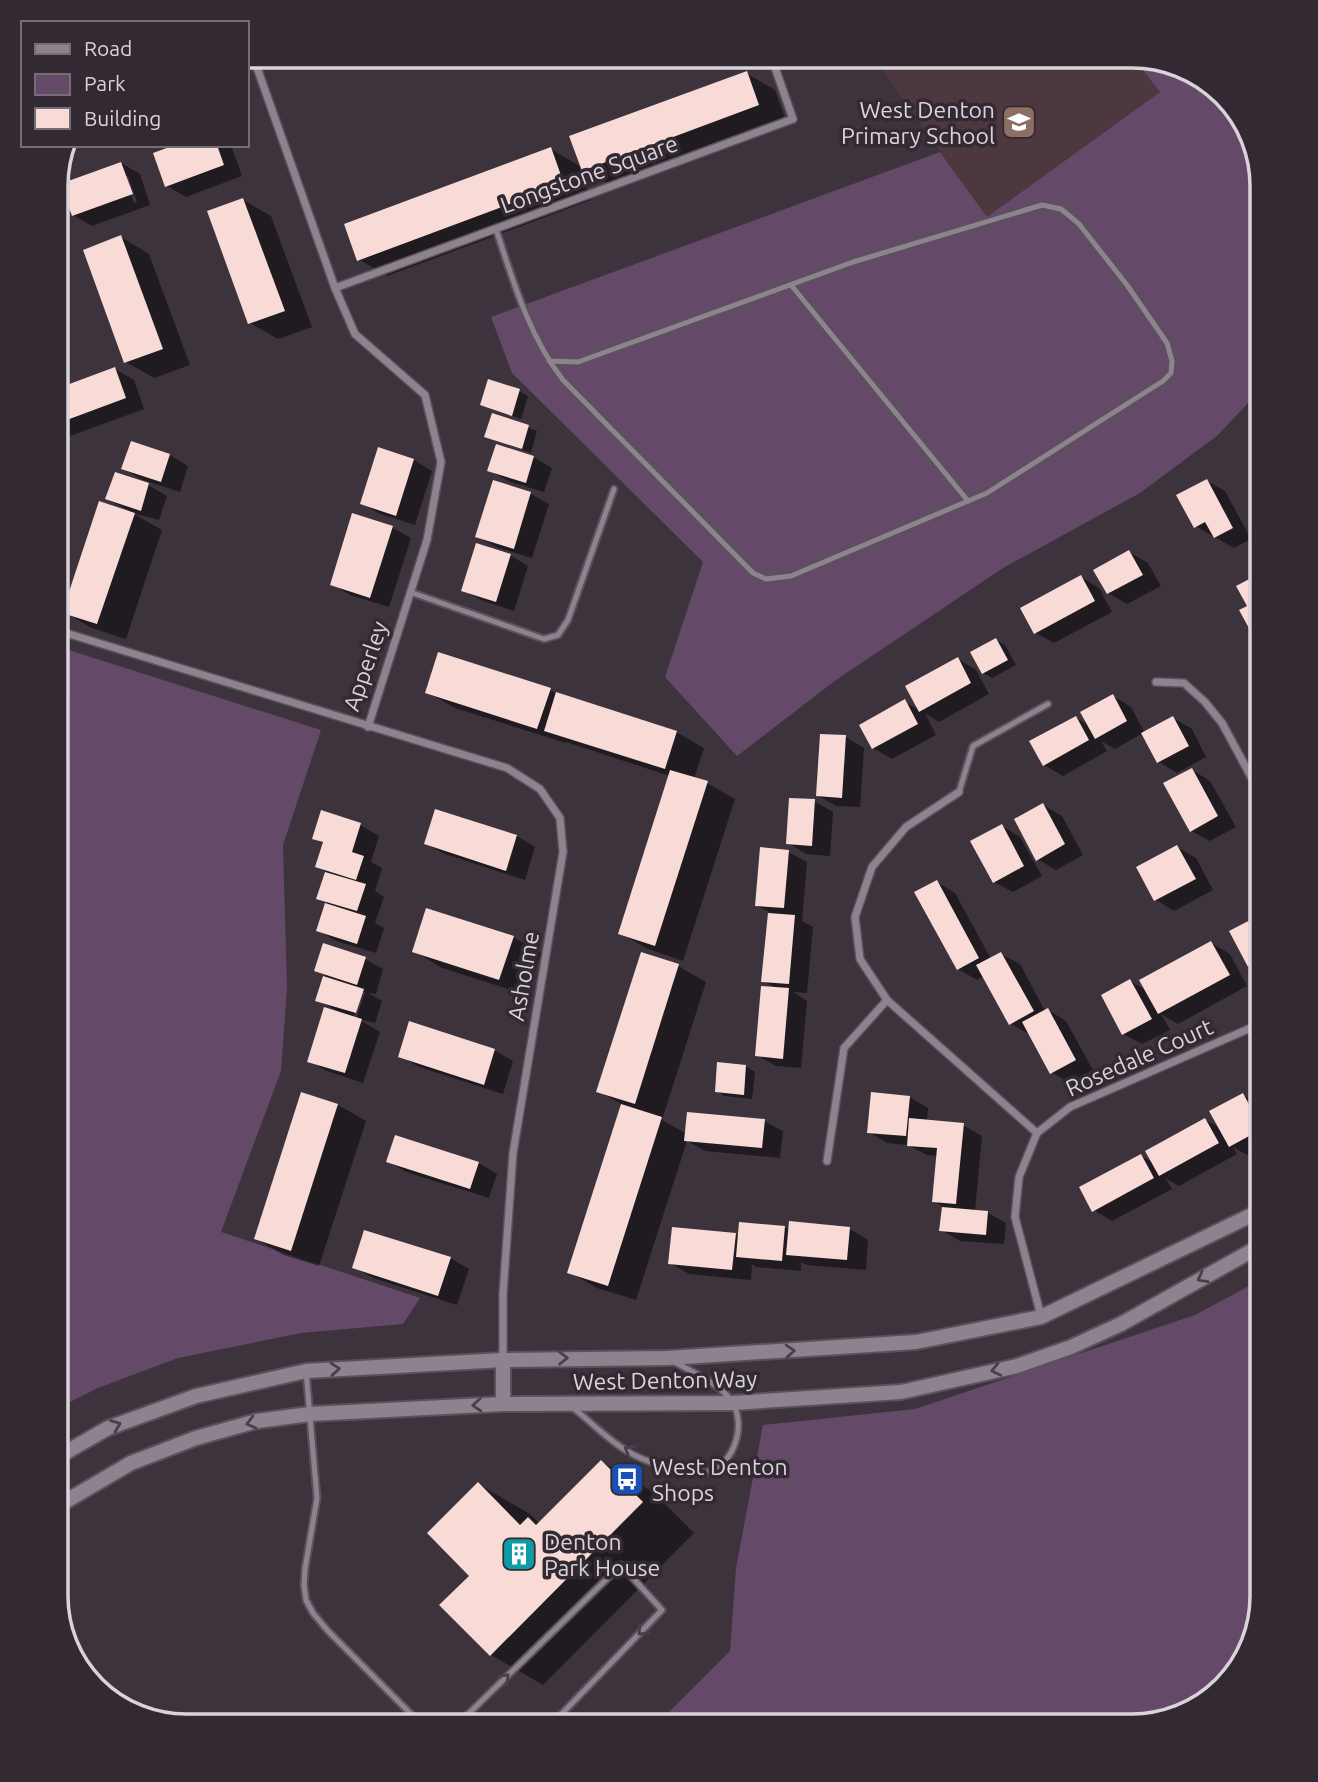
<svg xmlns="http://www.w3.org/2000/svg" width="1318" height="1782" font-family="Ubuntu,sans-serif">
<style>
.education{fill:#4c383e}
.green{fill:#654968}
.shadow{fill:#0007;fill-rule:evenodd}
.building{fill:#f8dad6}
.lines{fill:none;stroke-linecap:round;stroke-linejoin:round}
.lane-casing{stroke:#5a525b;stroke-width:9}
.street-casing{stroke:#5a525b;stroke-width:10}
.secondary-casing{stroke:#5a525b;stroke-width:18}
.lane{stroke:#8e828f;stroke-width:5}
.street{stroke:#8e828f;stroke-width:7}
.secondary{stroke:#8e828f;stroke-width:14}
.oneway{stroke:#493f4a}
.labels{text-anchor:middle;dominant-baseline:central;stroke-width:7;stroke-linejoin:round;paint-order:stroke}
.poi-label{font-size:23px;fill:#d9d3da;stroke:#322933;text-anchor:start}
.street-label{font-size:23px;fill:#d9d3da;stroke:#322933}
.rim{fill:none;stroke:#d9d3da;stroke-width:3.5}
</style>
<rect width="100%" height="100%" fill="#3d333d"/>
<!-- education -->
<path class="education" d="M872,56H1140L1197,74L1244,121L1262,186L1160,92L987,217Z"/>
<!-- green -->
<g class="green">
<path d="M1132,56H1140L1197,74L1244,121L1262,186V388L1218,435L1140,493L1003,568L836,680L737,756L665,677L703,562L512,373L491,317L940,152L987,217L1160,92Z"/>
<path d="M56,646L321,730L283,845L287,988L281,1071L221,1232L420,1298L403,1324L301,1333L178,1358L98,1388L56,1409Z"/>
<path d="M1262,1279V1596L1244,1661L1197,1708L1132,1726H655L730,1651L736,1568L763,1425L915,1409L1195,1315Z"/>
</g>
<!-- shadow -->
<g class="shadow">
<path d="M746,73L775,90L786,121L612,186L579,167L591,200L387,276L358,259L551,149L583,168Z"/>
<path d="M180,145H231L242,176L186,197L167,186Z"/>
<path d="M121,163L140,174L150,205L92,226L73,215ZM124,176H128L137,202L134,203Z"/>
<path d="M243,200L271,216L312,327L278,339L250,323Z"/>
<path d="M121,237L149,254L190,365L154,378L126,362Z"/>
<path d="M115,369L134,380L144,409L56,441V391Z"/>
<path d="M519,391L528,396L521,419L482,405Z"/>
<path d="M493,415L537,431L531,453L487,436Z"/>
<path d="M132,443L170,455L188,466L180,492L143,480L124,469Z"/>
<path d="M379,449L414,460L432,471L415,525L380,514L362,503Z"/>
<path d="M533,457L552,468L544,492L508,481L489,470Z"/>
<path d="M1207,481L1225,491L1251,539L1234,548L1195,526Z"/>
<path d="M495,482L531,494L549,504L532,558L496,547L477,536Z"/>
<path d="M148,485L167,496L159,520L132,513L162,530L126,639L92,628L64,612L128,510L107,499Z"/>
<path d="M354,515L393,528L411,538L389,607L350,595L332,584Z"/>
<path d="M56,550L64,555L56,578Z"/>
<path d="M1129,552L1148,563L1161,586L1127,604L1108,593Z"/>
<path d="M510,555L528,566L514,611L481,600L463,590Z"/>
<path d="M1081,577L1099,588L1112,612L1054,643L1036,633Z"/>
<path d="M996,640L1005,645L1016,665L992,678L983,673Z"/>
<path d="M958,659L976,670L989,694L939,722L925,713L936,735L892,759L873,748L905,702L919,710Z"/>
<path d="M550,690L560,696L676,732L704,748L694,779L707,783L735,799L683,961L648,949L620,933L670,776L566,742V743L455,708L427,692Z"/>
<path d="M1113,696L1131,707L1145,733L1173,718L1192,729L1206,757L1177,773L1159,762L1143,733L1115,749L1101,741L1107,751L1063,776L1044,765L1076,718L1090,726Z"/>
<path d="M846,737L864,748L860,807L836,806L817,795Z"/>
<path d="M1192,770L1210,781L1236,827L1210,841L1191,831Z"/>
<path d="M814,801L833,812L830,856L806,854L788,843Z"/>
<path d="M1043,805L1062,816L1083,855L1056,870L1037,859Z"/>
<path d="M437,811L517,836L535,847L525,880L445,854L426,844Z"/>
<path d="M360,825L379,836L371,862L382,868L375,891L384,897L375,923L384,928L376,953L336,941L318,930L327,903L318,898L327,872L317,866L324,844L314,838Z"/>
<path d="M1002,826L1020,837L1042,876L1013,892L994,882Z"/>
<path d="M1177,847L1196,858L1213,890L1174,911L1156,900Z"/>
<path d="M788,852L807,862L802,921L813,927L807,993L793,992L807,1001L801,1068L776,1066L757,1055L778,989L763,981L769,912L756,905Z"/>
<path d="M937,882L955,893L991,959L1001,954L1020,964L1045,1011L1048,1010L1066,1021L1093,1070L1070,1083L1051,1072L1029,1034L1010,1023L984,976L977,980L958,969Z"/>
<path d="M1256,919L1262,922V973L1249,966Z"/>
<path d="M513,937L541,953L527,995L442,968L414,951Z"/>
<path d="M1211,943L1230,954L1247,986L1178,1024L1161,1014L1170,1030L1142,1044L1123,1034L1130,981L1147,991Z"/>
<path d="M365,959L383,969L376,994L368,993L382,1001L375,1023L358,1019L380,1032L363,1083L327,1071L309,1061L339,1012L318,1000L325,975L316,970ZM361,992H365L355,1022L352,1021Z"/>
<path d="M678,966L706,982L662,1120L687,1134L764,1121L783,1131L780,1158L705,1151L687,1141L636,1300L597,1288L569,1272L623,1105L598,1091Z"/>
<path d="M494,1050L513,1061L503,1094L419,1067L400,1056Z"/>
<path d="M746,1066L755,1072L752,1099L725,1096L716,1091Z"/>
<path d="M1243,1095L1262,1105V1149L1249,1156L1233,1147L1237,1154L1179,1186L1165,1178L1172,1189L1112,1221L1094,1210L1141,1156L1154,1163L1205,1120L1222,1129Z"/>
<path d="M909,1097L928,1108L927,1122L963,1125L982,1136L975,1211L988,1213L1006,1223L1004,1244L960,1241L941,1230L943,1207L934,1201L938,1156L927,1155L908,1145L887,1143L869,1132Z"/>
<path d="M338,1105L366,1121L319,1266L284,1255L256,1239Z"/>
<path d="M396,1137L479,1163L497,1174L489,1198L406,1172L388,1161Z"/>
<path d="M785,1227L790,1231L850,1229L868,1240L866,1270L807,1265L801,1262V1271L756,1267L752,1264L751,1280L689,1274L670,1263L735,1234L739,1237Z"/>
<path d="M450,1258L469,1269L457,1305L373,1278L354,1267Z"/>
<path d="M602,1462L653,1492L694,1533L543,1685L491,1655L471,1576L478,1484L530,1514L540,1524Z"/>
</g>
<!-- building -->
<g class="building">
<path d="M747,71L759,105L582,171L569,136Z"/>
<path d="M175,145H217L224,165L165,187L153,153Z"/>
<path d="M551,147L564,184L357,261L344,224Z"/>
<path d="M121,162L133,194L72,216L60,184Z"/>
<path d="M243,198L285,311L248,324L207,211Z"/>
<path d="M121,235L163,349L124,363L83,250Z"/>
<path d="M115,367L126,398L56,424V389Z"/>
<path d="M488,379L520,389L512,416L480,405Z"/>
<path d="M492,413L529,425L522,449L484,437Z"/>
<path d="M131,441L170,454L161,482L121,469Z"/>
<path d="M496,444L534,456L526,483L487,471Z"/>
<path d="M378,447L414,459L396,516L360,504Z"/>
<path d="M115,472L149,483L141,511L105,499Z"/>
<path d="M1207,479L1233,528L1214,538L1205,522L1194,528L1176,495Z"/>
<path d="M493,480L531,492L514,549L475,537Z"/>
<path d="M99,501L135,513L97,624L62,613Z"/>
<path d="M352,513L393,526L370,598L330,585Z"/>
<path d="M476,543L511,554L496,602L461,591Z"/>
<path d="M1129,550L1143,575L1107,594L1093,570Z"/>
<path d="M1081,575L1095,601L1034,634L1020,608Z"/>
<path d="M1257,575L1262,583V652L1239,610L1247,606L1236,586Z"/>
<path d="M996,638L1008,660L982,674L970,652Z"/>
<path d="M438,652L551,688L537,729L425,693Z"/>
<path d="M958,657L971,683L919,712L905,686Z"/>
<path d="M1262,682V709L1251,688Z"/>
<path d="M556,692L677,731L665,769L544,731Z"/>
<path d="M1113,694L1127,721L1095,739L1080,712Z"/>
<path d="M905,699L918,724L872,749L859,725Z"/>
<path d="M1076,716L1089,740L1043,766L1029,741Z"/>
<path d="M1173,716L1189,746L1157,763L1141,733Z"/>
<path d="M820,734L846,735L842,798L816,796Z"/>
<path d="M1192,768L1218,816L1190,832L1163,783Z"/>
<path d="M670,770L708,781L655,946L618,934Z"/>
<path d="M789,798L815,799L812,846L786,844Z"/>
<path d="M1043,803L1065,844L1036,861L1014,819Z"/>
<path d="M435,809L517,835L506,871L424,844Z"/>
<path d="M321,810L361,823L352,852L364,856L356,880L315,867L323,842L312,839Z"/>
<path d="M1002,824L1024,866L993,883L970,841Z"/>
<path d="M1177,845L1196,879L1154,901L1136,867Z"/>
<path d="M760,847L789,850L784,908L755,906Z"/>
<path d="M325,872L366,884L357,911L316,899Z"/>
<path d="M937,880L979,958L957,970L914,892Z"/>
<path d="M325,903L366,916L357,944L316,931Z"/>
<path d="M426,908L514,936L499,980L412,952Z"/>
<path d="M768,913L795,915L789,984L761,982Z"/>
<path d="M1256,917L1262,929V960L1248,967L1229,931Z"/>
<path d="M1211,941L1230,975L1158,1014L1139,980Z"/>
<path d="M323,943L366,957L357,985L314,971Z"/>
<path d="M641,952L679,964L635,1104L596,1092Z"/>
<path d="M1001,952L1034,1011L1009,1025L976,965Z"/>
<path d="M323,976L364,989L356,1013L315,1001Z"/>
<path d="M1130,979L1152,1019L1122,1035L1101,995Z"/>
<path d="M761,986L789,988L783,1059L755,1056Z"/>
<path d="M324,1007L362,1019L345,1073L307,1062Z"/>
<path d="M1048,1008L1076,1060L1050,1074L1022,1022Z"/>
<path d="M409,1021L495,1049L484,1085L398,1057Z"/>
<path d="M717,1062L746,1065L744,1095L715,1092Z"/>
<path d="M301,1092L338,1104L291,1251L254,1239Z"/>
<path d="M871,1092L910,1096L906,1136L867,1133Z"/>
<path d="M1243,1093L1262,1129L1229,1147L1209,1111Z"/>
<path d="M621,1104L662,1117L608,1286L567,1273Z"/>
<path d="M687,1112L765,1119L762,1148L684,1141Z"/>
<path d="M909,1118L964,1123L956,1204L932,1202L937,1148L907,1146Z"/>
<path d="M1205,1118L1219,1143L1159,1176L1145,1151Z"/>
<path d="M395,1135L479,1162L470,1189L386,1162Z"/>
<path d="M1141,1154L1154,1178L1092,1212L1079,1187Z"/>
<path d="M942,1207L988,1211L986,1235L939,1231Z"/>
<path d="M789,1221L850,1227L847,1260L786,1255Z"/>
<path d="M739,1222L785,1226L782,1261L736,1257Z"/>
<path d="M672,1227L736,1233L732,1270L668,1264Z"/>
<path d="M364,1230L451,1257L438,1296L352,1268Z"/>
<path d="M601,1460L643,1502L490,1656L439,1605L469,1576L427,1533L478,1482L520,1525L528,1517L536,1525Z"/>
</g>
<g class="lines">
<!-- lane casing -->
<g class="lane-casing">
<g id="lane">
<path d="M496,229C513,281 529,336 563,380L753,573L766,579L791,576L987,493L1163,381L1171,373L1172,361L1167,343L1127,285L1079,224L1061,209L1042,205L853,262L578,362L549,361"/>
<path d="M791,285L968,501"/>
<path d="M410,592L544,639L558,635L568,620L614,489"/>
<path d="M959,792L973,746L1048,704"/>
<path d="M306,1371L317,1498L305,1569L304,1585L306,1600L313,1613L328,1631L423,1726"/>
<path d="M572,1407C590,1421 607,1439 627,1451C643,1461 679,1473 698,1473C732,1474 750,1424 730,1399C717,1382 691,1372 673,1361"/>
<path d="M456,1726L621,1565L662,1610L550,1726"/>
</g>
</g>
<!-- street casing -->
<g class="street-casing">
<g id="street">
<path d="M255,62L335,288L355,334L425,395L441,462L427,540L368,727"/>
<path d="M247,65L274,56"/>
<path d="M335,288L793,119L771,56"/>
<path d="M56,630L507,768L540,789L560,818L563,852L513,1153L503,1294V1360"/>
<path d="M1156,682L1184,683L1205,702L1222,723L1262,797"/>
<path d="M959,792L906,827L872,867L855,917L860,959L887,1000L1037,1133"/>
<path d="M827,1161L844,1048L887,1000"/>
<path d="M1041,1316L1015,1217L1019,1177L1037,1133L1070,1107L1262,1023"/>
</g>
</g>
<!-- secondary casing -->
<g class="secondary-casing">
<g id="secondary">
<path d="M503,1360V1404"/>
<path d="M56,1458L108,1428L196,1396L306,1371L503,1360L668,1358L916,1342L1041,1317L1262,1210"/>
<path d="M56,1507L131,1463L196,1438L257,1421L310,1414L503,1404L733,1403L901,1392L1017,1366L1071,1347L1121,1324L1262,1245"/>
</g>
</g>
<!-- lane -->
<use href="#lane" class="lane"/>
<!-- street -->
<use href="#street" class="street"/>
<!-- secondary -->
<use href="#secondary" class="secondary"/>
</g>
<!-- one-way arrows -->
<defs><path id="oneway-chevron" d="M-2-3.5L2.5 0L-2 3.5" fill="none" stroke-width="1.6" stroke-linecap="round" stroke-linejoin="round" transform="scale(1.75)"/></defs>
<g class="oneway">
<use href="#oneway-chevron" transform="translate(1202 1278) rotate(151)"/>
<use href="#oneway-chevron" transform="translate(790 1351) rotate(-4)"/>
<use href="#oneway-chevron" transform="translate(563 1358) rotate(-1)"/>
<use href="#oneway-chevron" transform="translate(335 1369) rotate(-4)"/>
<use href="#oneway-chevron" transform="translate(996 1370) rotate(167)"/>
<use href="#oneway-chevron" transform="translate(477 1405) rotate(177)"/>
<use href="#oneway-chevron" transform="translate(251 1423) rotate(166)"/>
<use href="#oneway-chevron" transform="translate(116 1425) rotate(-21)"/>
<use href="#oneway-chevron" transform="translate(629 1450) rotate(-150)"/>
<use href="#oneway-chevron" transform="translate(642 1631) rotate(134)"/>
<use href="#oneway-chevron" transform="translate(505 1678) rotate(-44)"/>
</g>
<!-- icons -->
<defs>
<g id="school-square" transform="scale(1.75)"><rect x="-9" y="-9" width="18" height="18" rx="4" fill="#8d6e63" stroke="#322933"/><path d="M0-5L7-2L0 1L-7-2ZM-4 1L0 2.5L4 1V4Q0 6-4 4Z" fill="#fff"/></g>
<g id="bus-square" transform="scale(1.75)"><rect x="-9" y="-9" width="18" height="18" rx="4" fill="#1a4fb4" stroke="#322933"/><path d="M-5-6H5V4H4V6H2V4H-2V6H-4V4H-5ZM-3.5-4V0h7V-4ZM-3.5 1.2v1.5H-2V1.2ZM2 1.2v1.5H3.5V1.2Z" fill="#fff"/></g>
<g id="building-square" transform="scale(1.75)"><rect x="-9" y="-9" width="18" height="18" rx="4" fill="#0f9aa8" stroke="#322933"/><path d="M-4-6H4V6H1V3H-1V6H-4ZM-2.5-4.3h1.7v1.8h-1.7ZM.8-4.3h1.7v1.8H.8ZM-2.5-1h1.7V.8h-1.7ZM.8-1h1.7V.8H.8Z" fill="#fff"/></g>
</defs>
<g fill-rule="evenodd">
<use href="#school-square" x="1019" y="122"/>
<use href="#bus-square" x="627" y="1479"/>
<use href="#building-square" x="519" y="1554"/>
</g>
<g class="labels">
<!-- poi labels -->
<g class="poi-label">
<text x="995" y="109" text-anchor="end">West Denton<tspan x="995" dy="26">Primary School</tspan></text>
<text x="652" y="1466">West Denton<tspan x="652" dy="26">Shops</tspan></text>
<text x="544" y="1541">Denton<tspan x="544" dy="26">Park House</tspan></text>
</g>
<!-- street labels -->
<g class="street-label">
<text transform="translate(589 174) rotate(-20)">Longstone Square</text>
<text transform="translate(365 666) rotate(-71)">Apperley</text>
<text transform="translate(523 976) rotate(-80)">Asholme</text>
<text transform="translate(1139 1057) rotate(-24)">Rosedale Court</text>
<text transform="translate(665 1380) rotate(-1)">West Denton Way</text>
</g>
</g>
<!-- crop -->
<path d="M0 0H1318V1782H0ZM186 68H1132A118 118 0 0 1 1250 186V1596A118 118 0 0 1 1132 1714H186A118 118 0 0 1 68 1596V186A118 118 0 0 1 186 68Z" fill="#322933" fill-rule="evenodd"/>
<path class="rim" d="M186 68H1132A118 118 0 0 1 1250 186V1596A118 118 0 0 1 1132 1714H186A118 118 0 0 1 68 1596V186A118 118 0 0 1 186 68Z"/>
<!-- legend -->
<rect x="21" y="21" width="228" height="126" fill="#322933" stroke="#756d76" stroke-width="2"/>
<rect x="35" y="44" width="35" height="10" fill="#8e828f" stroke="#756d76" stroke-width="2"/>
<text x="84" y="56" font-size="21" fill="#d9d3da">Road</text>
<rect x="35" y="74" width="35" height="21" fill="#654968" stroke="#756d76" stroke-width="2"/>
<text x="84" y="91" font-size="21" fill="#d9d3da">Park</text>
<rect x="35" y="108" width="35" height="21" fill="#f8dad6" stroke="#756d76" stroke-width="2"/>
<text x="84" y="126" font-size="21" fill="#d9d3da">Building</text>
</svg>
